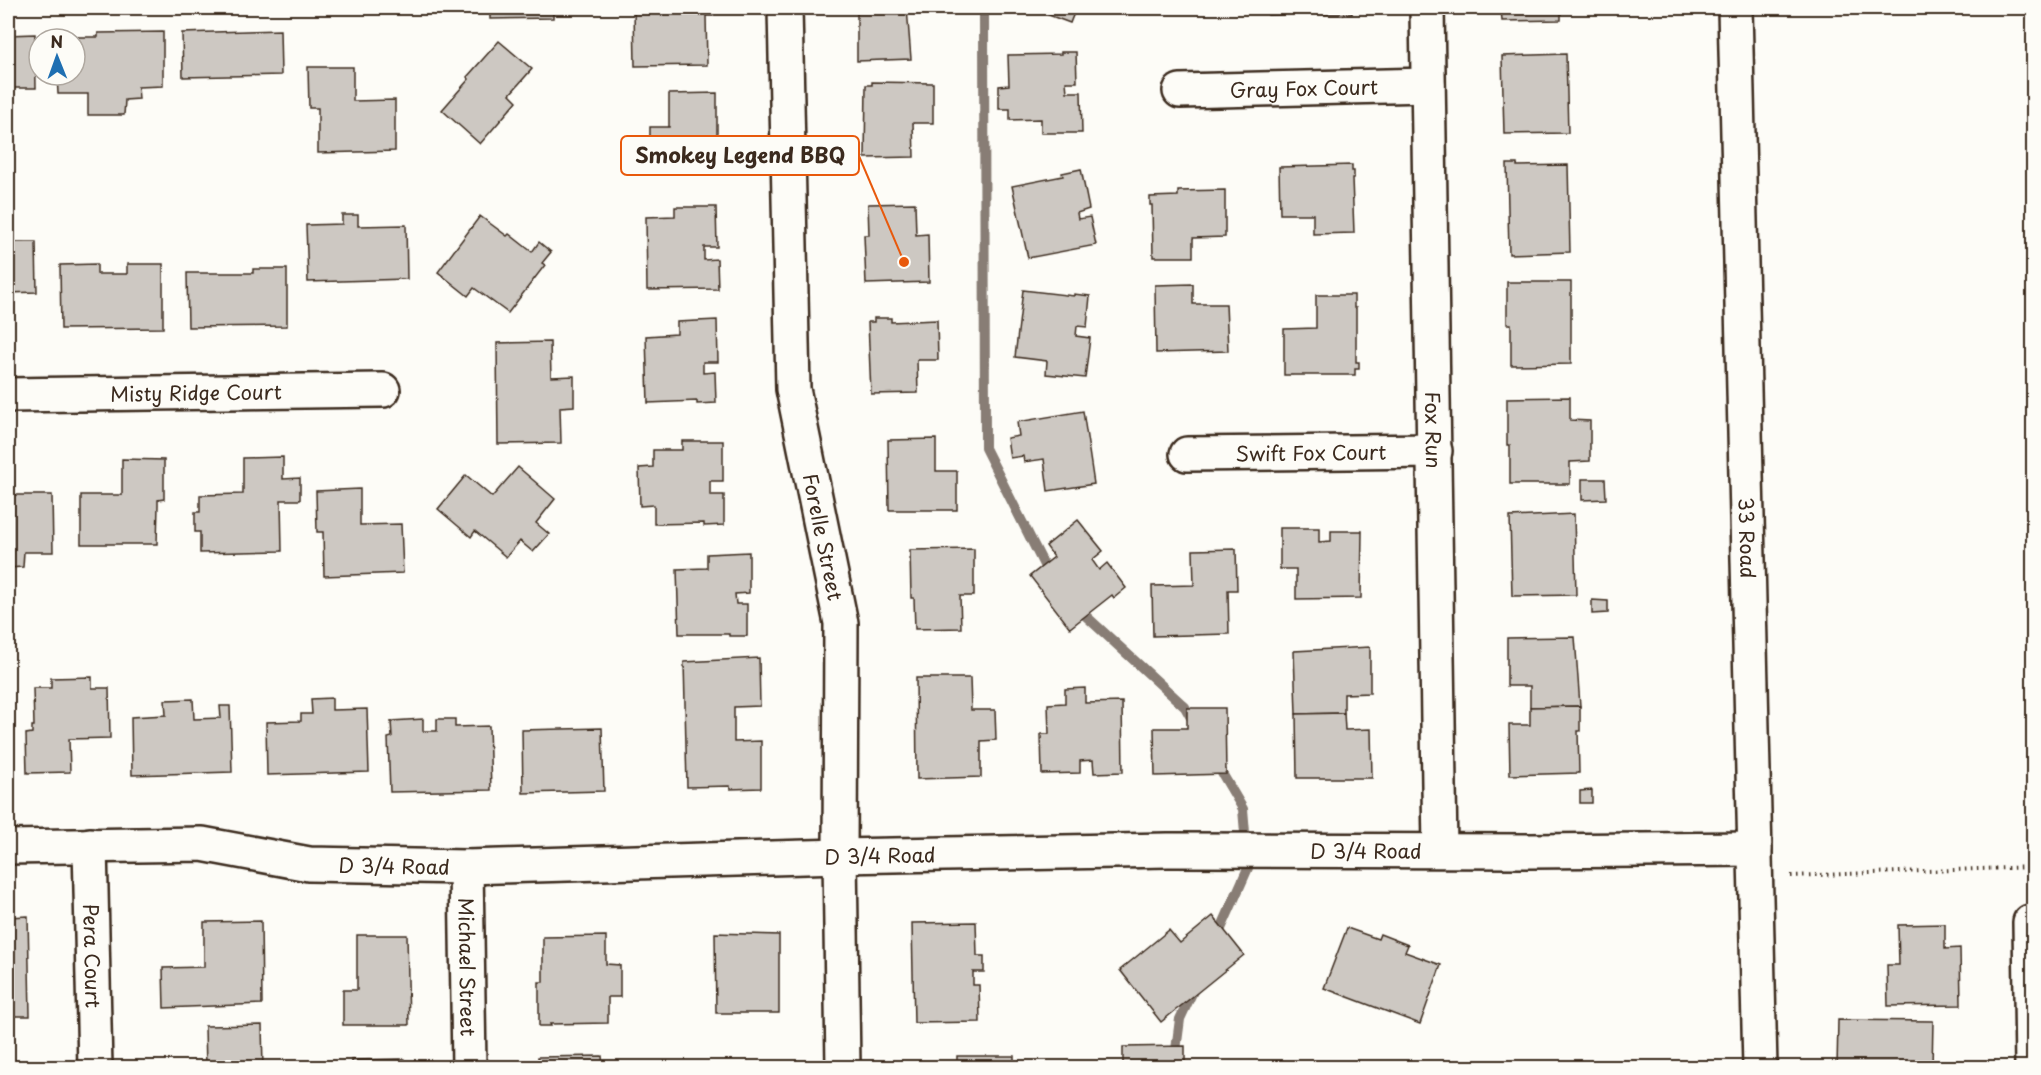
<svg xmlns="http://www.w3.org/2000/svg" width="2041" height="1075" font-family="'Playpen Sans',sans-serif">
<style>
.lines{fill:none;stroke-linecap:round;stroke-linejoin:round}
.stream{stroke:#887d74;stroke-width:10}
.building{fill:#cdc8c2;stroke:#3b2a1e;stroke-width:1.5}
.minor-casing{stroke:#3b2a1e;stroke-width:38}
.major-casing{stroke:#3b2a1e;stroke-width:38}
.path{stroke:#3b2a1e;stroke-width:4;stroke-dasharray:1.5 4.5;stroke-linecap:butt}
.minor{stroke:#fdfcf7;stroke-width:33}
.major{stroke:#fdfcf7;stroke-width:33}
.labels{text-anchor:middle;dominant-baseline:central;stroke-width:5;stroke-linejoin:round;paint-order:stroke}
.street-label{font-size:20px;fill:#3b2a1e;stroke:#fdfcf7}
.leader{fill:none;stroke:#e8590c;stroke-width:2}
.callout-dot{fill:#e8590c;stroke:#fdfcf7;stroke-width:2}
.callout{fill:#fdfcf7;stroke:#e8590c;stroke-width:2}
.callout-label{font-size:21px;text-anchor:middle;font-weight:bold;fill:#3b2a1e}
</style>
<rect width="100%" height="100%" fill="#fdfcf7"/>
<filter id="ink" filterUnits="userSpaceOnUse"><feTurbulence type="fractalNoise" baseFrequency=".0167" numOctaves="2"/><feDisplacementMap in="SourceGraphic" scale="12" xChannelSelector="R" yChannelSelector="G"/><feConvolveMatrix kernelMatrix="1 2 1 2 8 2 1 2 1" color-interpolation-filters="sRGB"/></filter>
<g filter="url(#ink)">
<g class="lines">
<!-- stream -->
<g class="stream">
<path d="M984,8L985,448L1050,577"/>
<path d="M1075,606L1185,707L1194,723"/>
<path d="M1216,940L1248,868L1243,809L1216,763"/>
<path d="M1175,1058L1180,1019L1195,987"/>
</g>
</g>
<!-- building -->
<g class="building">
<path d="M490,8H553V18L490,19Z"/>
<path d="M634,8H712L713,16H706L707,65L635,66Z"/>
<path d="M857,8H907L911,59L857,61Z"/>
<path d="M1030,8H1076L1070,23Z"/>
<path d="M1268,8H1309V14L1268,15Z"/>
<rect x="1322" y="8" width="30" height="6"/>
<path d="M1501,8H1561V20L1502,21Z"/>
<path d="M280,30L281,75L183,77L182,33Z"/>
<path d="M163,32V86L138,87L139,99L125,100L124,115H88V94H58L57,75H75V39H57V37H98V33Z"/>
<path d="M35,34L36,88H8V35Z"/>
<path d="M499,41L532,69L510,94L517,101L480,144L442,110L469,79L467,77Z"/>
<path d="M1061,52H1076L1077,82H1066L1067,92H1081L1082,133H1041V119L1010,120V109H999V86L1009,85L1008,55L1061,54Z"/>
<path d="M1566,54L1568,133L1504,134L1502,56Z"/>
<path d="M308,67H353V101L395,100V151L318,153V108H309Z"/>
<path d="M872,82L933,83V123H913L914,157L865,158L866,85H872Z"/>
<path d="M717,93V164L650,165V127H669V94Z"/>
<path d="M1507,164H1517V166L1568,165L1570,252L1509,254Z"/>
<path d="M1352,165V171H1354V178H1352L1354,233L1313,234V214H1280L1279,167Z"/>
<path d="M1081,169L1089,209L1077,213L1078,219L1090,217L1096,245L1028,258L1012,186L1063,176L1062,173Z"/>
<path d="M1225,190V237L1193,238V257H1153L1152,205H1150V197L1178,196V191Z"/>
<path d="M915,203L916,235L928,234L929,282L866,284L864,235H869L868,204Z"/>
<path d="M675,207H716L717,247H704V260L717,259L718,289L647,290L646,217L675,216Z"/>
<path d="M342,215H358V226L406,225L407,279L308,282L306,225L342,224Z"/>
<path d="M480,216L507,236L509,234L532,252L539,242L551,252L542,263L545,265L508,313L474,288L468,296L438,272Z"/>
<path d="M8,242H36L37,292L8,293Z"/>
<path d="M97,264V274H127V264H163V328L61,329L60,265Z"/>
<path d="M253,269H287V326L188,327L187,273H253Z"/>
<path d="M1507,282H1571V364L1511,365V324H1507Z"/>
<path d="M1193,284V304H1226L1228,351L1156,353L1155,285Z"/>
<path d="M1023,290L1074,296V294L1090,296L1087,327L1077,326L1076,336L1090,338L1085,378L1046,374L1047,361L1015,357Z"/>
<path d="M1316,295H1354V308H1356V362H1359V369H1355V375H1284V329L1316,328Z"/>
<path d="M874,318H891V322L937,320L938,360H917L918,393L871,394L868,322H874Z"/>
<path d="M717,320L718,362H703V373L715,372L716,403L697,404V401L648,403L646,336L677,334V322Z"/>
<path d="M550,342L551,377L574,376V406L560,407L561,443L498,444L497,343Z"/>
<path d="M1570,397V420L1590,421V461L1570,462V484H1510V445H1507V398Z"/>
<path d="M1083,411L1094,484L1048,491L1044,459L1024,462L1023,456L1010,458L1007,438L1019,436L1017,422Z"/>
<path d="M936,439V471H957V510H889L888,440Z"/>
<path d="M682,441H723V481H710V495H724V525L704,526V523L654,524V505L640,506L639,468L653,467V450H682Z"/>
<path d="M283,457V479L300,478V500H281L282,551L200,553V532H195V512H200V495L243,494V458Z"/>
<path d="M122,459L164,460V499L158,500V505L157,544H81V495H122Z"/>
<path d="M8,462H13L14,495H52L53,552H24L23,567L8,568Z"/>
<path d="M518,467L555,499L536,523L549,534L533,552L520,541L506,557L475,531L471,537L438,509L466,475L492,497Z"/>
<path d="M1582,479H1605L1606,499L1582,500Z"/>
<path d="M360,489V525L401,524L403,573L324,576L323,532H317L316,491Z"/>
<path d="M1574,514L1576,595L1512,596L1510,517Z"/>
<path d="M1078,520L1103,551L1092,560L1099,570L1107,563L1126,588L1114,598L1112,595L1070,628L1030,576L1054,557L1046,546Z"/>
<path d="M1280,528H1319V542L1331,541V531H1362L1361,598L1296,599V569H1280Z"/>
<path d="M974,549V596H960L961,628L915,629L914,598H911L910,550Z"/>
<path d="M1236,549L1237,590H1228L1229,634L1153,636L1152,586L1194,585L1193,550Z"/>
<path d="M749,552V593L735,594L736,604H747V636H729V634H679L677,569L707,568V554Z"/>
<path d="M1592,600L1608,601V613L1592,614Z"/>
<path d="M1575,637L1580,706L1530,707V686H1507V638Z"/>
<path d="M1370,647V693L1344,694V713L1296,714L1294,651Z"/>
<path d="M759,658L760,706L734,707V742L761,741V788L730,789V786L687,787L684,662Z"/>
<path d="M92,677V688H109L110,738L69,739L70,772L27,773L26,734L32,733V726H34L33,688H51V678Z"/>
<path d="M916,678H970L971,710H995L996,740L981,741V777L917,779Z"/>
<path d="M1085,688V703L1122,702L1123,772L1094,773L1093,760L1080,761V773L1042,774L1041,734H1049L1048,704L1065,703V689Z"/>
<path d="M332,698V710L367,709L369,772L267,775L266,722L301,721V714H312L311,699Z"/>
<path d="M193,699L194,719L221,718L220,706H230L232,772L132,775L131,717L166,715L165,700Z"/>
<path d="M1580,706V731H1578L1579,773L1510,775L1509,725H1530V707Z"/>
<path d="M1187,708H1225L1226,774L1155,776L1154,728H1187Z"/>
<path d="M1344,713L1345,730L1371,729L1372,778H1297L1296,714Z"/>
<path d="M423,719V731H437V719H455V727L489,726L491,790L390,792L388,738L392,737L391,721Z"/>
<path d="M602,728L604,791L523,793L522,730Z"/>
<path d="M1592,790V803H1580V791Z"/>
<path d="M28,916L30,1016H8V917Z"/>
<path d="M1213,916L1244,955L1161,1022L1120,970L1169,930L1180,943Z"/>
<path d="M261,921L262,1004L164,1008L163,968L204,967V922Z"/>
<path d="M976,922L977,956H984V972H973V985H979L980,1022L914,1023L912,923Z"/>
<path d="M1945,924V949L1960,948L1961,1005L1888,1006L1887,965H1899L1898,925Z"/>
<path d="M1347,928L1378,939L1380,934L1408,945L1405,952L1441,965L1420,1024L1324,988Z"/>
<path d="M715,933L779,935V1013H716Z"/>
<path d="M357,935H407L409,1025H343V990H357Z"/>
<path d="M606,936V964L620,965V997H608V1023L550,1024L551,1026H539V982H543V937Z"/>
<path d="M1838,1020L1933,1021L1932,1068H1837Z"/>
<path d="M262,1025L263,1068H206L205,1026Z"/>
<path d="M1185,1046V1068H1123V1047Z"/>
<path d="M602,1056L603,1068H538V1057Z"/>
<rect x="957" y="1056" width="57" height="12"/>
<path d="M404,1059L405,1068H352V1060Z"/>
</g>
<g class="lines">
<!-- minor casing -->
<g class="minor-casing">
<g id="minor">
<path id="s1" d="M785,8L793,389L841,623L840,856L843,1068"/>
<path id="s2" d="M1427,8L1440,850"/>
<path id="s3" d="M1180,91L1428,85"/>
<path id="s4" d="M8,395L383,390"/>
<path id="s5" d="M1187,454L1435,451"/>
<path id="s6" d="M90,845L95,1068"/>
<path id="s7" d="M8,847L202,844L309,864L466,867L840,856L1168,850L1530,851L1755,849"/>
<path id="s8" d="M466,867L469,1068"/>
<path d="M2030,922L2032,1068"/>
</g>
</g>
<!-- major casing -->
<g class="major-casing">
<g id="major">
<path id="s9" d="M1735,8L1760,1068"/>
</g>
</g>
<!-- path -->
<path class="path" d="M1791,876L2034,867"/>
<!-- minor -->
<use href="#minor" class="minor"/>
<!-- major -->
<use href="#major" class="major"/>
</g>
</g>
<g class="labels">
<!-- street labels -->
<g class="street-label">
<text stroke="none"><textPath href="#s3" startOffset="124">Gray Fox Court</textPath></text>
<text stroke="none"><textPath href="#s4" startOffset="188">Misty Ridge Court</textPath></text>
<text stroke="none"><textPath href="#s2" startOffset="422">Fox Run</textPath></text>
<text stroke="none"><textPath href="#s5" startOffset="124">Swift Fox Court</textPath></text>
<text stroke="none"><textPath href="#s1" startOffset="532">Forelle Street</textPath></text>
<text stroke="none"><textPath href="#s9" startOffset="530">33 Road</textPath></text>
<text stroke="none"><textPath href="#s7" startOffset="1360">D 3/4 Road</textPath></text>
<text stroke="none"><textPath href="#s7" startOffset="874">D 3/4 Road</textPath></text>
<text stroke="none"><textPath href="#s7" startOffset="388">D 3/4 Road</textPath></text>
<text stroke="none"><textPath href="#s6" startOffset="111">Pera Court</textPath></text>
<text stroke="none"><textPath href="#s8" startOffset="100">Michael Street</textPath></text>
</g>
</g>
<!-- callouts -->
<path class="leader" d="M904 262L859 156"/>
<circle class="callout-dot" cx="904" cy="262" r="6"/>
<rect class="callout" x="621" y="136" width="238" height="39" rx="6"/>
<g class="callout-label">
<text x="740" y="163">Smokey Legend BBQ</text>
</g>
<!-- margin -->
<rect width="2041" height="1075" fill="none" stroke="#fdfcf7" stroke-width="30"/>
<rect x="15" y="15" width="2011" height="1045" fill="none" stroke="#3b2a1e" stroke-width="2" filter="url(#ink)"/>
<!-- north arrow -->
<g transform="translate(57 57) rotate(359)"><circle r="28" fill="#fdfcf7" stroke="#afa8a0" stroke-width="1.5"/>
<path d="M0-4.5L10 22L0 15L-10 22Z" fill="#1f6fb2"/>
<text y="-9" font-size="16" font-weight="bold" text-anchor="middle" fill="#3b2a1e">N</text>
</g>
</svg>
